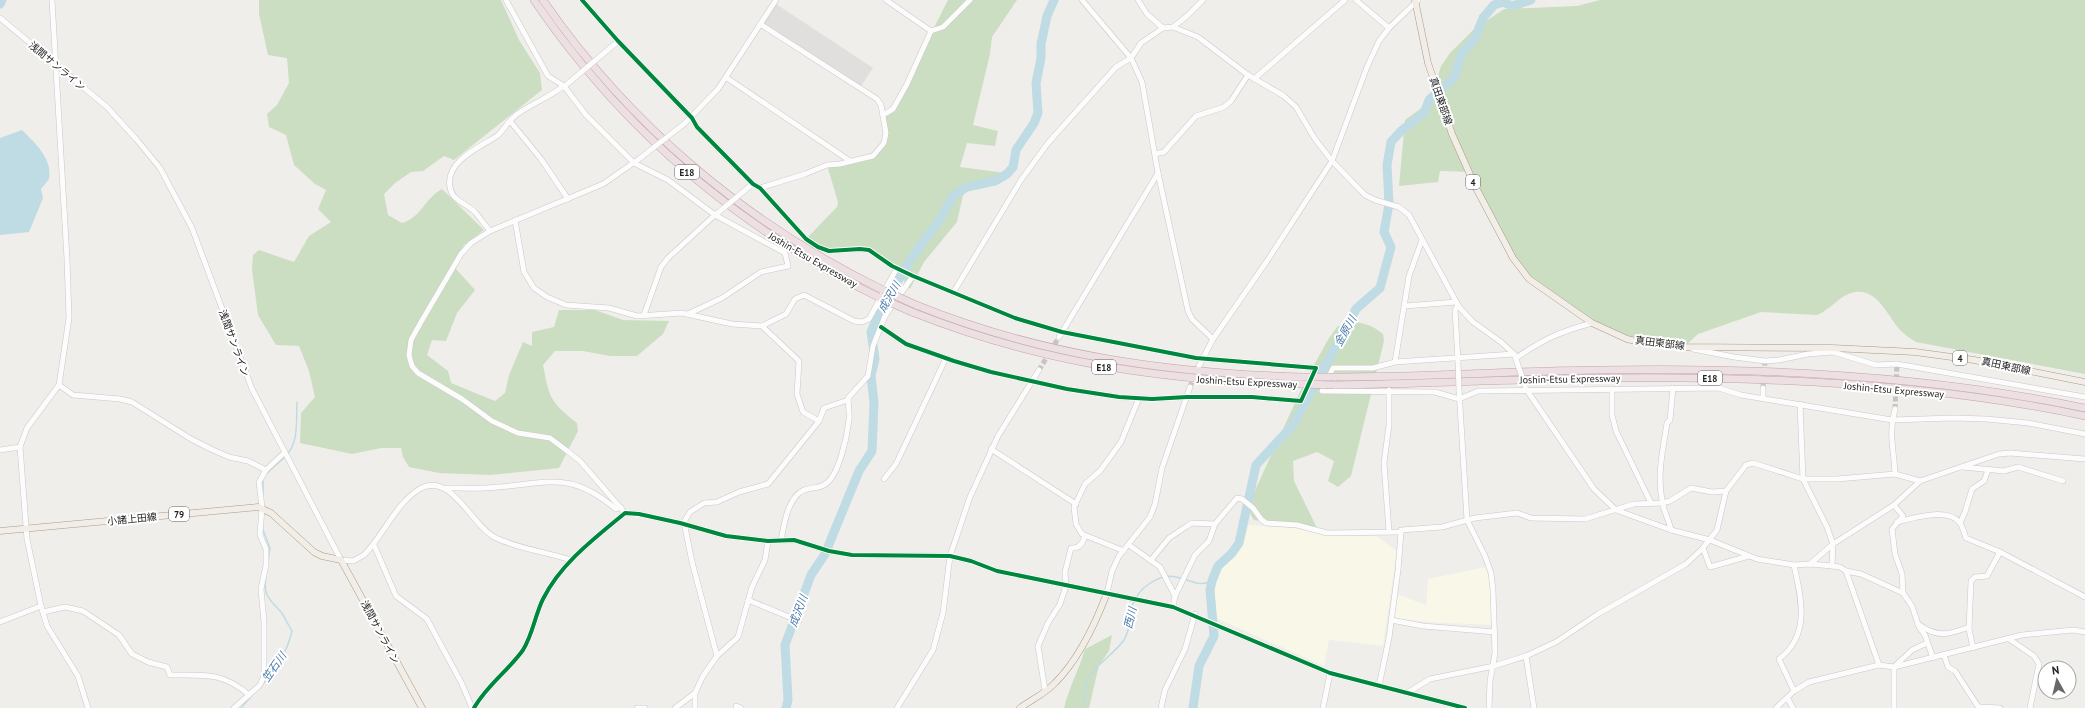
<svg xmlns="http://www.w3.org/2000/svg" width="2085" height="708" font-family="'PT Sans','Noto Sans JP',sans-serif">
<style>
.education{fill:#f8f7e8}
.forest{fill:#cbdec1}
.parking{fill:#e0dfde}
.water{fill:#bfdbe3}
.lines{fill:none;stroke-linecap:round;stroke-linejoin:round}
.stream{stroke:#bfdbe3;stroke-width:1.5}
.river{stroke:#bfdbe3;stroke-width:9}
.minor-tunnel{stroke:#c7c5c3;stroke-width:5;stroke-dasharray:5 2.5;stroke-linecap:butt}
.minor-casing{stroke:#c9c8c7;stroke-width:6}
.major-casing{stroke:#a79c86;stroke-width:7}
.highway-casing{stroke:#c5a2ac;stroke-width:8}
.minor{stroke:#fdfcfc;stroke-width:5}
.major{stroke:#f3ede7;stroke-width:6}
.highway{stroke:#ece0e2;stroke-width:7}
.minor-bridge-casing{stroke:#c9c8c7;stroke-width:6;stroke-linecap:butt}
.highway-bridge-casing{stroke:#c5a2ac;stroke-width:8;stroke-linecap:butt}
.minor-bridge{stroke:#fdfcfc;stroke-width:5}
.highway-bridge{stroke:#ece0e2;stroke-width:7}
.cycleway-casing{stroke:#fff;stroke-width:6}
.cycleway{stroke:#00873e;stroke-width:4}
.labels{text-anchor:middle;dominant-baseline:central;stroke-width:4;stroke-linejoin:round;paint-order:stroke}
.shield{fill:#fff;stroke:#646464;stroke-width:1}
.shield-label{font-size:9px;font-weight:bold;fill:#222}
.street-label{font-size:10px;fill:#222;stroke:#fff}
.water-label{font-size:11px;font-style:italic;fill:#4a7aab;stroke:#fff}
</style>
<rect width="100%" height="100%" fill="#f0eeeb"/>
<!-- education -->
<g class="education">
<path d="M1249,525L1291,528L1336,535L1376,536L1397,551L1383,646L1329,640L1324,666L1216,618L1213,588L1218,572L1240,546Z"/>
<path d="M1486,567L1489,578L1492,625L1426,622L1394,618L1397,594L1426,605L1428,579Z"/>
</g>
<!-- forest -->
<g class="forest">
<path d="M259,0H501L519,40L540,73L542,90L454,160L444,156L423,171L411,172L395,183L384,194L388,215L402,223C422,217 424,199 442,189L484,230L464,245L456,269L475,290L457,313L446,341L432,340L427,355L448,371L451,383L495,401L505,393L509,375L523,342L532,346V332L554,327L559,310H595L623,320L669,321L663,334L637,356H610L583,351H555L543,365C549,397 550,402 577,423L578,431L559,468L490,475L439,473L409,467L403,457L401,448H381L352,454L300,443L301,413L315,397L309,371L299,346L276,345L258,315L252,270L253,255L259,250L294,262L309,236L331,222L318,209L326,190L315,184L294,165L286,135L269,127L267,114L277,105L289,83L287,58L268,55L259,14Z"/>
<path d="M948,0H1017L992,37L990,54L973,125L998,131L995,146L967,143L960,167L1005,173L996,179L970,188L963,195L957,222L924,262L910,289L893,266L869,250L829,249L806,239L837,207L838,202L827,165L840,164L879,152L886,133L883,115L893,109Z"/>
<path d="M1600,0H2085V374L1916,342C1911,339 1905,335 1901,331C1887,316 1877,285 1851,293C1838,297 1830,310 1817,315L1761,312L1698,334L1684,347L1644,343L1592,323L1520,269L1469,172L1440,171L1438,182L1399,186L1405,120L1431,101L1441,66L1450,53L1473,30L1504,9L1577,6Z"/>
<path d="M1349,322C1363,322 1372,325 1383,334L1384,341L1351,476L1338,487L1328,481L1334,461L1317,452L1293,461L1294,481L1318,530L1254,520C1248,513 1250,505 1252,497L1305,381L1329,338L1337,327Z"/>
<path d="M1112,635L1109,651L1099,665L1089,708H1064C1069,687 1079,670 1085,649Z"/>
</g>
<!-- parking -->
<path class="parking" d="M776,4L873,68L861,86L763,24Z"/>
<!-- water -->
<path class="water" d="M22,130C35,143 53,159 49,179L41,189L43,198L29,232L0,235V138Z"/>
<g class="lines">
<!-- stream -->
<g class="stream">
<path d="M287,454C299,443 296,417 297,402"/>
<path d="M267,473L285,457"/>
<path d="M263,480V494"/>
<path d="M263,530L270,548L268,562"/>
<path d="M1136,598C1139,592 1143,588 1149,584C1177,563 1191,592 1212,581"/>
<path d="M262,685C277,669 287,652 292,631C288,625 285,617 281,612C268,598 263,595 266,576"/>
<path d="M241,708L254,693"/>
<path d="M1084,708C1085,699 1084,689 1087,680C1090,670 1116,652 1124,640C1132,627 1129,613 1134,601"/>
</g>
<!-- river -->
<g class="river">
<path d="M0,4L2,0"/>
<path d="M786,708L788,700L785,645L811,575L825,554L859,471L872,451L874,403L871,376L875,359L871,332L879,313L911,259L940,219L954,195L967,187L995,181L1007,174L1013,167L1016,150L1034,123L1038,113L1036,83L1041,58V44L1047,16L1054,0"/>
<path d="M1193,708L1199,666L1214,636L1210,590L1212,581L1218,566L1232,553L1239,543L1256,465L1293,425L1356,309L1380,288L1391,247L1384,232L1389,204L1387,165L1391,142L1401,131L1424,113L1429,100L1454,78L1462,53L1475,38L1483,18L1494,5L1503,2L1512,6L1531,0"/>
</g>
<!-- minor-tunnel -->
<g class="minor-tunnel">
<path d="M1039,370L1059,337"/>
<path d="M1190,387L1198,367"/>
<path d="M1763,388L1765,361"/>
<path d="M1895,409L1897,364"/>
</g>
<!-- minor casing -->
<g class="minor-casing">
<g id="minor">
<path d="M52,0L67,259L69,318L59,385L27,428L20,447L27,539L41,606L47,626L78,676L88,708"/>
<path d="M506,0L548,76L564,86L586,115L634,163L668,180L715,215L785,253L788,266L761,272L722,298L688,314"/>
<path d="M582,0L618,41L692,118L697,127L753,184L760,188L806,239L818,247L829,251L860,249L869,250L892,266L913,276L1015,318L1062,332L1196,358L1316,368L1301,401L1252,397H1187L1152,399L1119,397L1067,389L991,372L954,361L906,344L881,327"/>
<path d="M886,0L931,31L943,27L970,0"/>
<path d="M1082,0L1131,58L1142,82L1158,173L1188,311L1192,319L1213,339"/>
<path d="M1138,0L1147,14L1163,28"/>
<path d="M1356,0L1389,28"/>
<path d="M0,18L107,107L137,140L160,168L192,228L252,389L341,560L353,561L364,555C382,537 396,504 418,490C451,469 470,525 496,538C519,549 547,552 571,560"/>
<path d="M760,24L877,99L881,105L886,133L884,143L873,156L840,164L827,165L805,174L760,188"/>
<path d="M1173,27L1198,37L1248,75L1284,96L1296,107L1315,139L1332,161L1365,195L1375,200L1399,207L1409,215L1459,307L1473,322L1501,342L1514,354L1517,362"/>
<path d="M727,78L850,161"/>
<path d="M1254,79L1345,0"/>
<path d="M883,115L893,109L907,84L931,31"/>
<path d="M510,121L541,159L568,199"/>
<path d="M685,123L718,89L776,0"/>
<path d="M1155,154L1164,152L1196,116L1224,107L1231,101L1248,75"/>
<path d="M515,220L524,272L534,288L547,297L566,305L609,308L637,316L682,313L732,324L762,326L799,361L797,394L803,412L819,421"/>
<path d="M490,231C485,225 480,218 475,212C466,203 452,201 450,187C445,161 480,147 497,136C504,130 508,121 516,115C531,104 550,97 565,85"/>
<path d="M953,293L1021,180L1048,143L1116,67L1131,58L1141,43L1163,28L1173,27L1187,16L1203,0"/>
<path d="M1458,305L1455,310L1458,361"/>
<path d="M1405,306L1456,302"/>
<path d="M644,315L661,267L668,258L717,213"/>
<path d="M762,326L786,314L795,299L804,295L854,321L862,322L869,319L897,268"/>
<path d="M1059,337L1158,173"/>
<path d="M1693,349L1734,357L1765,361L1779,360L1808,354L1833,352L1876,365L1897,364L2085,397"/>
<path d="M1514,354L1395,362L1373,368H1333L1322,391L1435,392L1459,399L1478,391L1719,388L1741,395L1892,420L1953,418L1986,419L2028,423L2085,434"/>
<path d="M1516,358C1544,339 1559,332 1592,323"/>
<path d="M1395,362L1409,276L1422,240"/>
<path d="M1199,366L1213,339L1267,261L1332,161L1367,67L1379,41L1389,28L1418,0"/>
<path d="M59,385L73,395L120,399L132,402L191,439L213,450L229,457L248,461L266,470"/>
<path d="M1526,389L1594,489L1616,510L1671,530L1710,540L1757,559L1794,565L1810,564L1832,566L1840,567L1846,571L1879,665"/>
<path d="M1459,390L1467,520L1485,556L1491,573L1493,590L1495,653L1490,681L1489,708"/>
<path d="M1612,391V415L1616,431L1651,503"/>
<path d="M1763,398V388"/>
<path d="M1800,404L1803,479L1827,527L1833,544L1832,566"/>
<path d="M1895,409C1888,434 1894,449 1895,474"/>
<path d="M991,449L1076,504"/>
<path d="M0,450L20,447"/>
<path d="M1962,467L2004,471L2018,467L2063,481"/>
<path d="M884,479L896,464L946,358"/>
<path d="M446,488C463,488 481,489 498,487C551,483 570,471 616,509L621,507"/>
<path d="M1894,505L1903,516L1892,529L1895,554L1902,574L1903,593L1912,606L1919,627L1925,635L1933,658"/>
<path d="M625,513L580,461L566,450L550,438L518,433L492,421L462,399L418,373L412,366L409,355L411,340L421,322L461,254L471,243L490,231L603,184L639,159"/>
<path d="M1897,522C1913,518 1948,507 1960,523C1963,527 1964,533 1966,538L2000,552L2085,597"/>
<path d="M1960,523L1965,512L1972,489L1984,481L1988,470"/>
<path d="M1671,530C1669,520 1663,510 1662,500C1657,474 1663,449 1667,423L1670,420L1673,388"/>
<path d="M1389,532L1384,463L1389,425V390"/>
<path d="M781,540C784,526 786,508 796,496C804,486 814,490 824,485C839,477 847,436 849,420C850,413 848,405 848,398L868,376L873,346L885,316L913,276"/>
<path d="M374,545L396,596L427,619L462,684L472,708"/>
<path d="M1129,545L1160,567L1175,596"/>
<path d="M1703,548L1710,567L1749,556"/>
<path d="M1124,551L1082,534L1076,524L1074,507L1085,484L1100,471L1121,442L1139,398"/>
<path d="M1151,560L1169,538L1187,526L1192,523L1215,524"/>
<path d="M1810,564L1833,544L1894,505L1920,481L1999,454L2010,453L2085,459"/>
<path d="M1794,565C1801,598 1811,635 1779,659L1794,691"/>
<path d="M1846,571L1861,574L1903,593"/>
<path d="M1107,593L1112,571L1119,556L1150,517L1155,504L1162,468L1190,387"/>
<path d="M748,600L799,621"/>
<path d="M1173,607L1175,596L1195,555L1209,541L1215,524L1237,498L1242,499L1253,508L1261,519L1266,523L1297,525L1327,533L1401,532V530L1442,527L1475,518L1517,513L1531,518L1585,519L1634,504L1662,503L1670,501L1691,488L1712,492L1726,491"/>
<path d="M43,612L65,607L83,611L119,635L132,654L148,662L167,667L170,675C204,675 223,672 249,695"/>
<path d="M1391,620L1423,626L1495,632"/>
<path d="M0,622L41,606"/>
<path d="M1918,624C1937,638 1948,635 1969,627"/>
<path d="M2009,639L2034,656L2039,664L2030,708"/>
<path d="M1973,648L1969,629L1971,581L1975,577L1987,576L2000,552"/>
<path d="M1944,655L1948,667L1955,671L1979,708"/>
<path d="M717,656L692,562L684,522L690,512L704,503L717,502L739,492L768,484L819,421L824,408L848,400"/>
<path d="M1526,656L1534,708"/>
<path d="M1894,667L1912,650L1927,643"/>
<path d="M1894,667V708"/>
<path d="M1379,686L1389,638L1398,570L1401,532"/>
<path d="M1045,690L1038,646L1048,623L1060,604L1066,586L1065,572L1071,548C1079,549 1083,543 1085,536"/>
<path d="M1407,693L1430,679L1494,666L1526,656L1556,642L1598,614L1686,564L1702,549L1717,530L1726,491L1746,465L1753,463L1803,479H1837L1895,474L1920,481"/>
<path d="M1788,699L1793,708"/>
<path d="M736,706L741,708"/>
<path d="M1979,707L2000,708"/>
<path d="M234,708L260,685L264,676V622L261,589L266,565V549L260,535L262,507L259,482L266,470L284,453"/>
<path d="M474,708C487,685 508,671 523,650C533,634 535,615 543,599C561,563 595,538 625,513L639,514L680,523L726,536L768,541L794,540L829,551L852,555L950,556L971,561L997,571L1173,607L1330,673L1465,708"/>
<path d="M637,708H645"/>
<path d="M675,708L695,693"/>
<path d="M695,708V693L703,676L717,656L738,637L752,587L765,560L768,541"/>
<path d="M897,708L933,650L943,613L950,556L970,497L998,436L1039,370"/>
<path d="M1161,708L1165,690L1185,649L1195,614"/>
<path d="M1323,708L1330,673"/>
<path d="M1776,708L1794,691L1809,682L1879,665L1894,667L2022,635L2073,630L2085,632"/>
</g>
</g>
<!-- major casing -->
<g class="major-casing">
<g id="major">
<path d="M1415,0L1428,63L1452,134L1476,188L1513,258L1529,279L1592,323L1627,339L1644,343L1684,347L1832,348L1915,352L1974,360L2085,382"/>
<path d="M0,531L258,507L271,513L314,552L322,556L341,560L422,708"/>
<path d="M1020,708C1031,700 1046,693 1055,683C1078,660 1096,622 1107,593"/>
</g>
</g>
<!-- highway casing -->
<g class="highway-casing">
<g id="highway">
<path d="M534,0C623,131 738,228 880,298"/>
<path d="M543,0C629,125 747,224 883,290"/>
<path d="M916,305C1043,356 1168,373 1304,377"/>
<path d="M912,312C1040,363 1166,381 1302,384"/>
<path d="M1334,377C1423,377 1511,371 1599,370C1761,367 1926,375 2085,408"/>
<path d="M1334,385C1423,384 1513,379 1603,378C1760,376 1931,383 2085,416"/>
</g>
</g>
<!-- minor -->
<use href="#minor" class="minor"/>
<!-- major -->
<use href="#major" class="major"/>
<!-- highway -->
<use href="#highway" class="highway"/>
<!-- minor-bridge casing -->
<g class="minor-bridge-casing">
<g id="minor-bridge">
<path d="M566,85L616,43"/>
<path d="M639,159L685,123"/>
<path d="M719,212L750,186"/>
<path d="M1458,362L1459,390"/>
<path d="M1517,362L1525,386"/>
</g>
</g>
<!-- highway-bridge casing -->
<g class="highway-bridge-casing">
<g id="highway-bridge">
<path d="M883,290L916,305"/>
<path d="M880,298L912,312"/>
<path d="M1304,377H1334"/>
<path d="M1302,384L1334,385"/>
</g>
</g>
<!-- minor-bridge -->
<use href="#minor-bridge" class="minor-bridge"/>
<!-- highway-bridge -->
<use href="#highway-bridge" class="highway-bridge"/>
<!-- cycleway casing -->
<g class="cycleway-casing">
<g id="cycleway">
<path d="M582,0L618,41L692,118L697,127L753,184L760,188L806,239L818,247L829,251L860,249L869,250L892,266L913,276L1015,318L1062,332L1196,358L1316,368L1301,401L1252,397H1187L1152,399L1119,397L1067,389L991,372L954,361L906,344L881,327"/>
<path d="M474,708C487,685 508,671 523,650C533,634 535,615 543,599C561,563 595,538 625,513L639,514L680,523L726,536L768,541L794,540L829,551L852,555L950,556L971,561L997,571L1173,607L1330,673L1465,708"/>
</g>
</g>
<!-- cycleway -->
<use href="#cycleway" class="cycleway"/>
</g>
<g class="labels">
<!-- shield labels -->
<g class="shield">
<rect x="675" y="165" width="24" height="14" rx="3"/>
<rect x="1466" y="175" width="14" height="14" rx="3"/>
<rect x="1953" y="351" width="14" height="14" rx="3"/>
<rect x="1092" y="360" width="24" height="14" rx="3"/>
<rect x="1698" y="371" width="24" height="14" rx="3"/>
<rect x="169" y="507" width="20" height="14" rx="3"/>
</g>
<g class="shield-label">
<text x="687" y="172">E18</text>
<text x="1473" y="182">4</text>
<text x="1960" y="358">4</text>
<text x="1104" y="367">E18</text>
<text x="1710" y="378">E18</text>
<text x="179" y="514">79</text>
</g>
<!-- street labels -->
<g class="street-label">
<text transform="translate(57 66) rotate(40)">浅間サンライン</text>
<text transform="translate(1441 101) rotate(71)">真田東部線</text>
<text transform="translate(813 260) rotate(30)">Joshin-Etsu Expressway</text>
<text transform="translate(234 343) rotate(70)">浅間サンライン</text>
<text transform="translate(1660 343) rotate(7)">真田東部線</text>
<text transform="translate(2006 366) rotate(12)">真田東部線</text>
<text transform="translate(1570 379) rotate(-1)">Joshin-Etsu Expressway</text>
<text transform="translate(1247 382) rotate(3)">Joshin-Etsu Expressway</text>
<text transform="translate(1894 390) rotate(5)">Joshin-Etsu Expressway</text>
<text transform="translate(132 519) rotate(-6)">小諸上田線</text>
<text transform="translate(380 632) rotate(62)">浅間サンライン</text>
</g>
<!-- water labels -->
<g class="water-label">
<text transform="translate(889 297) rotate(-60)">成沢川</text>
<text transform="translate(1345 331) rotate(-61)">金原川</text>
<text transform="translate(798 611) rotate(-70)">成沢川</text>
<text transform="translate(1130 618) rotate(-77)">西川</text>
<text transform="translate(274 667) rotate(-55)">笠石川</text>
</g>
</g>
<!-- north arrow -->
<g transform="translate(2057 680) rotate(352)"><circle r="19" fill="#ffffff" stroke="#a7a7a7"/>
<path d="M0-3L7 15L0 10L-7 15Z" fill="#6a6968"/>
<text y="-6" font-size="11" font-weight="bold" text-anchor="middle" fill="#222222">N</text>
</g>
</svg>
